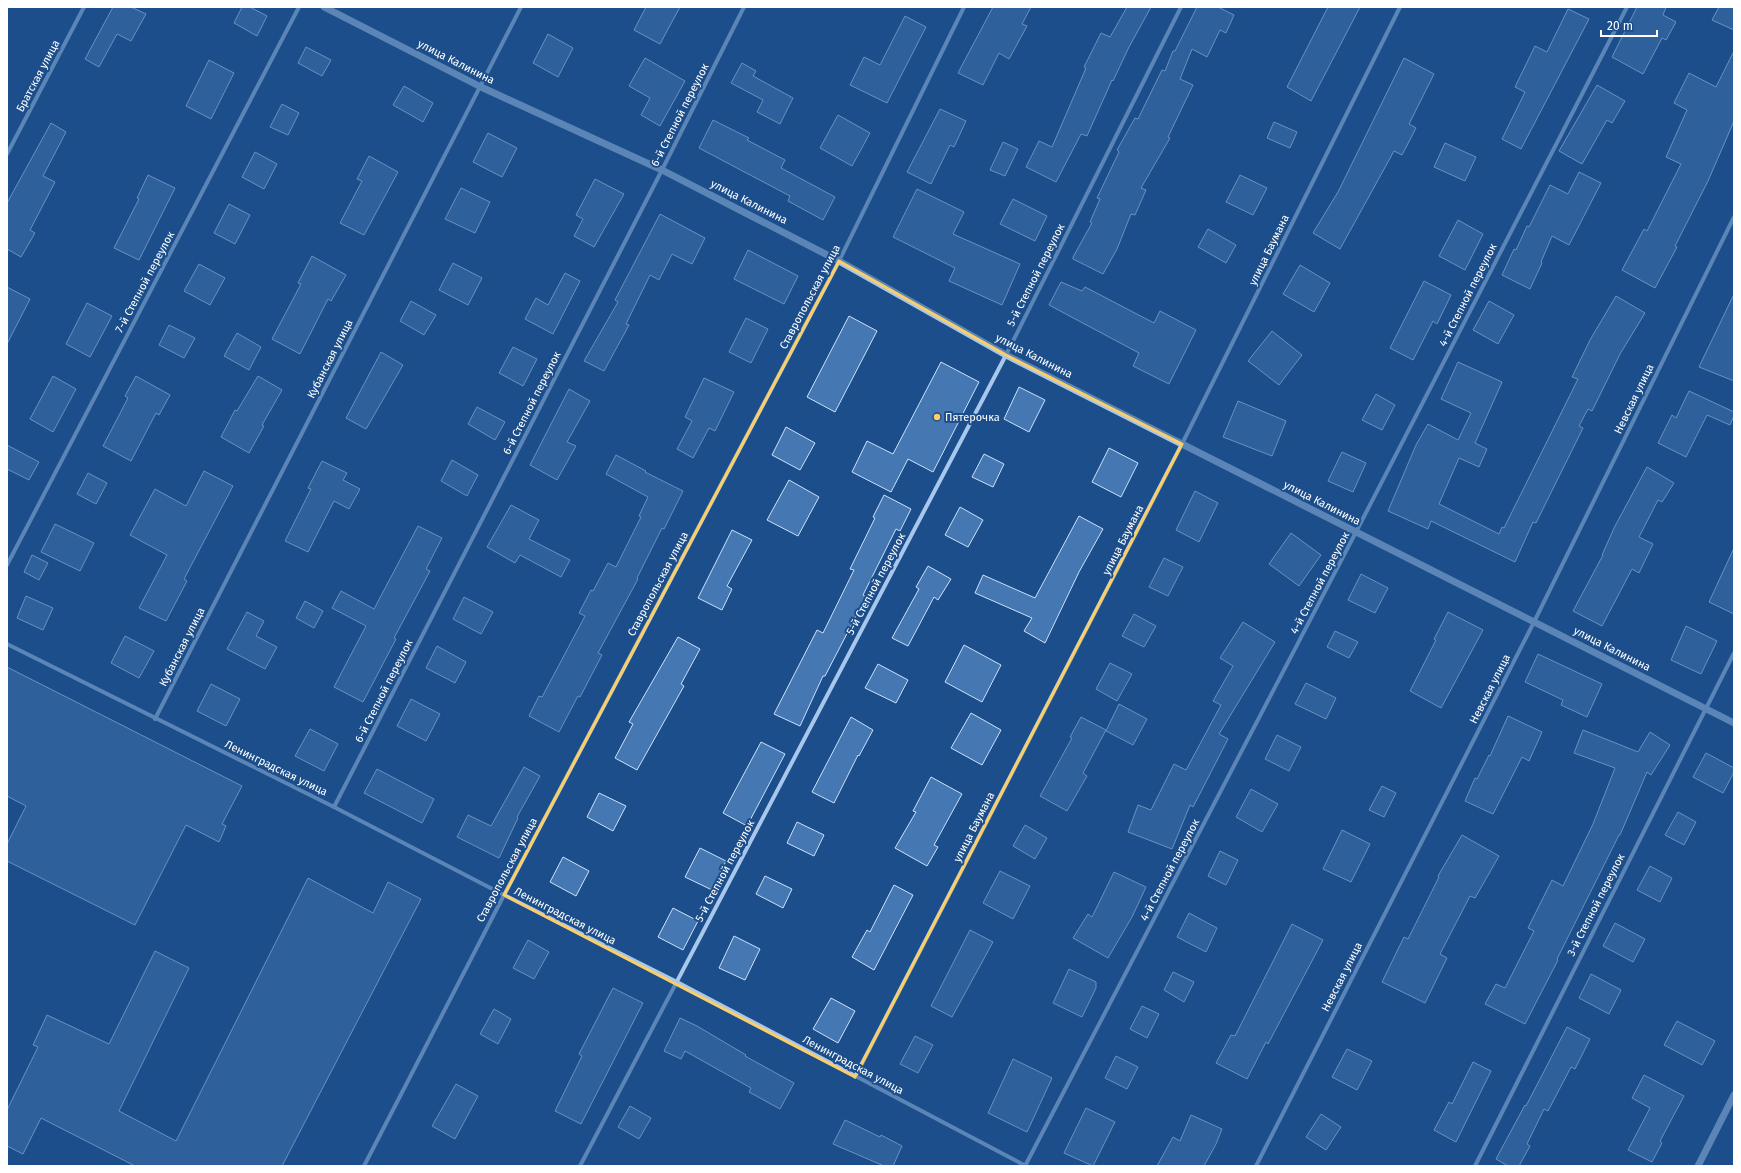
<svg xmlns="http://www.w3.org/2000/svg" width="1741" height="1173" font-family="'Fira Sans',sans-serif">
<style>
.building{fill:#4577b2;stroke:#cde1f9}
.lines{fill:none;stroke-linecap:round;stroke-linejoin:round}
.minor{stroke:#a8c7ec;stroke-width:4}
.tertiary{stroke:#a8c7ec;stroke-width:7}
.marked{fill:none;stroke:#fccf66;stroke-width:3;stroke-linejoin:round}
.poi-dot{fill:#fccf66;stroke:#1c4e8b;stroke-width:1.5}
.labels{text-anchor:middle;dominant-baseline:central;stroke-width:4;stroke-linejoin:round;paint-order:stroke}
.street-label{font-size:11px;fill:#fff;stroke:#1c4e8b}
.poi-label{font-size:11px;fill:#fff;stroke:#1c4e8b;text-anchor:start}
</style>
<rect width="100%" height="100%" fill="#1c4e8b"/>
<!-- building -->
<g class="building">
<path d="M113,7H131L146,14L131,41L117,34L99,67L85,59Z"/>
<path d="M242,7H250L267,16L257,36L234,23Z"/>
<path d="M646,7H680L660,44L634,30Z"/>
<path d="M993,7H1031L1022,24L1027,26L1009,59L999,53L983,85L958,73Z"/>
<path d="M1127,7H1151L1129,47L1113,81L1112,80L1087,136L1081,134L1056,182L1026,167L1039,141L1052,147L1086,68L1084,67L1101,33L1110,37Z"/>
<path d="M1197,7H1218L1234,15L1226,33L1220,30L1207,57L1192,49L1180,79L1193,85L1168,137L1170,138L1141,188L1146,190L1135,215L1131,214L1117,249L1103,274L1073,259V257L1092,223L1090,222L1100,199L1097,198L1119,152L1117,150L1135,118L1138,119L1162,70L1165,71L1173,51H1175Z"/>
<path d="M1328,7H1360L1311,101L1287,87Z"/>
<path d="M1637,7H1666L1663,15L1676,22L1666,40L1662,38L1643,74L1612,57Z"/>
<path d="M1719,7H1734V30L1712,20Z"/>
<path d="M1568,9L1589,19L1521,149L1502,139L1525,92L1515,87L1535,46L1547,52Z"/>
<path d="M905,16L926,27L887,103L850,85L864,57L880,65Z"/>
<path d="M548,34L573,48L558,77L533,63Z"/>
<path d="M306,47L331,60L322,76L298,63Z"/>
<path d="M1734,51V121L1708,181L1675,246L1677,247L1655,288L1622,270L1644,229L1647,231L1681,164L1666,157L1687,110L1674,103L1689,73L1716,87Z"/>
<path d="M645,58L685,81L660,126L641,115L650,98L629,86Z"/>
<path d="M1404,58L1434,74L1409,124L1416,128L1402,155L1394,151L1340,249L1313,233L1338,192Z"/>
<path d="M209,60L234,73L211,119L186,106Z"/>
<path d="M742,63L756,71L753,76L793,98L780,124L757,112L763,100L731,83Z"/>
<path d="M1597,85L1625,101L1612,123L1607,120L1582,164L1559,151Z"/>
<path d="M404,86L433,103L423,122L393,105Z"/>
<path d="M282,104L299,113L288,135L270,127Z"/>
<path d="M940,109L966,121L954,147L950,145L931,184L907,172Z"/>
<path d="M838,115L870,133L852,166L820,148Z"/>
<path d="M713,120L749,138L747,140L785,160L781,168L835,197L823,220L788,201L790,196L699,148Z"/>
<path d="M1274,122L1297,132L1290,148L1267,138Z"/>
<path d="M51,123L66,132L43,176L55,182L30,230L35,233L21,257L7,249V203Z"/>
<path d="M488,133L517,148L502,177L473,162Z"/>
<path d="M1003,142L1018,149L1005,176L990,170Z"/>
<path d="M1445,143L1476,157L1465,181L1434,167Z"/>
<path d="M255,152L277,164L264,189L242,177Z"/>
<path d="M369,156L398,172L364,235L340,223L362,181L357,179Z"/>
<path d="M1579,172L1601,183L1569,245L1552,236L1541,262L1542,263L1530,289L1502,275L1514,249L1516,250L1527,226L1529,227L1550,185L1568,194Z"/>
<path d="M148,175L175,188L139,260L114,248L139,199L137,198Z"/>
<path d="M1240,175L1267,188L1253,215L1226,202Z"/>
<path d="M595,179L624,194L594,247L574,236L583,219L576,215Z"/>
<path d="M461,188L490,202L475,233L445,219Z"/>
<path d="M917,189L964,212L953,234L1020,264L1002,305L949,281L955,268L893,237Z"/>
<path d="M1013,199L1047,216L1035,241L1000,224Z"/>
<path d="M229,204L250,215L235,244L214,233Z"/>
<path d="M660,214L705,238L692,264L672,254L659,280L650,275L626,324L629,325L604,371L584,361L618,302L615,300Z"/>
<path d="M1458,220L1483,234L1465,270L1439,256Z"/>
<path d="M1208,229L1236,245L1226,263L1198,247Z"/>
<path d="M748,250L798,276L784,304L734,279Z"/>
<path d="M312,256L346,275L331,301L328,299L300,354L272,339L301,284L298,283Z"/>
<path d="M453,263L482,278L468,305L439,290Z"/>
<path d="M199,264L225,278L210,305L184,291Z"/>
<path d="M1300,265L1330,283L1314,312L1283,294Z"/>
<path d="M565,273L580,281L553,334L525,319L536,298L548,305Z"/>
<path d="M1424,281L1451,295L1437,324L1433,321L1413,360L1390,348Z"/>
<path d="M1061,282L1082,291L1085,287L1154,323L1160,311L1196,330L1169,384L1133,366L1139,353L1049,305Z"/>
<path d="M7,287L30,299L7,344Z"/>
<path d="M1734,294V381L1699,367Z"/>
<path d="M1616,296L1645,313L1620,354L1592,411L1588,409L1579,426L1583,428L1536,523L1533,522L1515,562L1431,521L1428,529L1388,511L1416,445L1428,424L1458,440L1471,413L1441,399L1458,362L1502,382L1475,443L1487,449L1479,467L1459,458L1439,504L1499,534L1502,527L1504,528L1578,379L1572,377L1590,340Z"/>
<path d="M411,301L436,315L424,335L400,321Z"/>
<path d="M1489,301L1514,315L1498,344L1473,330Z"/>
<path d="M87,303L112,316L90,357L66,344Z"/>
<path d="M849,316L877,331L835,412L807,397Z"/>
<path d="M746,318L768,329L751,363L729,352Z"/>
<path d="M169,325L195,338L184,358L159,345Z"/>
<path d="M1272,331L1302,355L1279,385L1248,361Z"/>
<path d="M237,333L261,347L249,370L224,356Z"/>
<path d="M513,347L537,359L523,386L499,373Z"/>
<path d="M381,352L403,365L366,429L346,418Z"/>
<path d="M941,362L979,382L933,472L908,459L891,492L852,472L867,441L893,454Z"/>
<path d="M53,376L76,389L53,432L30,419Z"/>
<path d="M136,376L170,395L159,415L156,413L131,461L103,446L128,398L125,396Z"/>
<path d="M258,376L282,390L262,425L264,426L249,453L221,437L235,410L237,411Z"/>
<path d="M704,378L734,392L715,431L709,428L693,458L677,449L692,421L685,417Z"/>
<path d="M1019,387L1045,400L1029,432L1004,419Z"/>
<path d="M569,389L590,401L567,442L576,446L557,480L530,465Z"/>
<path d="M1689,391L1734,412V416L1730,425L1707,415L1686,457L1658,443L1672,415L1676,418Z"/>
<path d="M1376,394L1395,405L1382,430L1362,420Z"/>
<path d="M1238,401L1286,421L1272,456L1223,437Z"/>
<path d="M477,407L505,422L495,440L468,424Z"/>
<path d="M786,427L815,443L800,470L772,455Z"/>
<path d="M7,445L39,462L29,480L7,469Z"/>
<path d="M1109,448L1138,463L1121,497L1092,482Z"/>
<path d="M1342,452L1366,463L1353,492L1328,481Z"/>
<path d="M984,454L1004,464L993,487L972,477Z"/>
<path d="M616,455L646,471L645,472L683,491L664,529L662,528L637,578L638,579L598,653L602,655L580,697L578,696L559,732L529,716L539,696L542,697L585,616L579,613L591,590L593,591L608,563L616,567L641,517L639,516L648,497L606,474Z"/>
<path d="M452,460L478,475L467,496L441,481Z"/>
<path d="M322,461L347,473L343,480L360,489L349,509L334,501L308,552L285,541L311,489L308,488Z"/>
<path d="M1647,467L1674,483L1662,502L1658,500L1639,537L1653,544L1639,573L1632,569L1602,626L1573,611L1603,555H1602L1615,526Z"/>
<path d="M204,471L233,486L184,579L187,581L166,621L139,608L167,555L130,535L155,489L186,506Z"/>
<path d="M88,473L107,483L96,504L77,494Z"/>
<path d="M789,480L819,497L798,536L767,520Z"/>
<path d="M1195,491L1218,503L1199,542L1176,530Z"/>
<path d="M884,495L911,509L900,531L896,529L863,595L866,597L825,676H823L800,726L774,714L817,630L823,633L854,570L850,569L875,518L873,517Z"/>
<path d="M511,505L539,520L529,539L570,560L561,577L520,555L515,563L487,547Z"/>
<path d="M960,507L983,520L968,547L945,535Z"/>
<path d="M1079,516L1103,529L1079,572L1045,643L1024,631L1032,618L975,593L983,575L1035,598Z"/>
<path d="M55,524L94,543L80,571L41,552Z"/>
<path d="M418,526L442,538L426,569L430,571L394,638L396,639L363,702L334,687L366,626L332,608L341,591L374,609Z"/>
<path d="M732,530L752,540L727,586L732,589L722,610L698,598Z"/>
<path d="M1291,533L1321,555L1299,586L1269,564Z"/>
<path d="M1734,548V614L1709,602Z"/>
<path d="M32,555L48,563L39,580L24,572Z"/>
<path d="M1164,558L1183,567L1168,596L1149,587Z"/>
<path d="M928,566L951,579L938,600L934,597L908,646L892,638L919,589L916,587Z"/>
<path d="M1361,574L1388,588L1375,613L1348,600Z"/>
<path d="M26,596L53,608L43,630L17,618Z"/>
<path d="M464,597L493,612L481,634L453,619Z"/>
<path d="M305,601L323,611L314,628L296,618Z"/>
<path d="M247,612L264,621L256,636L277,647L265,669L227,649Z"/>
<path d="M1448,612L1483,630L1441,708L1410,691L1436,640L1434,639Z"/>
<path d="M1134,614L1156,626L1144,647L1122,636Z"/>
<path d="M1243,622L1275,642L1219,734L1228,739L1193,807L1190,805L1172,849L1128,832L1138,805L1151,810L1174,764L1186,770L1221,705L1213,701L1233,666L1220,658Z"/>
<path d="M1686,626L1717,641L1701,674L1671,660Z"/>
<path d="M1335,631L1358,642L1349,658L1327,647Z"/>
<path d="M125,636L154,651L139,678L111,663Z"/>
<path d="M678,637L700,649L681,684L684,686L637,770L615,758L633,724L629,722Z"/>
<path d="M964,645L1001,665L982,702L945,682Z"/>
<path d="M437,646L466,662L455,683L426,668Z"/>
<path d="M1538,654L1602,684L1587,717L1561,705L1563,700L1525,682Z"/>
<path d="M1110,663L1132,674L1117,701L1096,689Z"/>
<path d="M878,664L908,680L896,703L865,688Z"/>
<path d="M7,667L242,786L222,824L226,826L219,842L186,825L135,925L7,861V844L26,806L7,796Z"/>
<path d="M1306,683L1336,698L1326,719L1295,704Z"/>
<path d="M211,684L240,699L226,726L197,711Z"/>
<path d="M411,699L440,714L426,741L397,726Z"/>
<path d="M1119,704L1147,719L1133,745L1106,731Z"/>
<path d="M971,713L1001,730L982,765L951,748Z"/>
<path d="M1508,716L1542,732L1529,761L1522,757L1493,814L1465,801L1475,778L1477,779L1489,755L1490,756Z"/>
<path d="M851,717L873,730L859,756L858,755L834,803L812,792Z"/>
<path d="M1081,717L1106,730L1083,773L1087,776L1067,811L1040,796L1072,738L1070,737Z"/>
<path d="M310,729L338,744L324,771L295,756Z"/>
<path d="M1583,730L1638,752L1650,732L1670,745L1651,775L1647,772L1620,835H1619L1557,959L1558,960L1525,1024L1485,1004L1496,984L1505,988L1534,931L1528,928L1552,880L1563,886L1593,824L1615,768L1574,753Z"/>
<path d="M1277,735L1301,747L1289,771L1265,759Z"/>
<path d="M761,742L785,754L747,826L723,813Z"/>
<path d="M1706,753L1734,768V772L1723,793L1693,777Z"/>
<path d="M524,767L540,776L517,817L518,818L499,858L457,837L468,815L491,826Z"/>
<path d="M377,769L434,799L422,823L364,793Z"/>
<path d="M931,777L962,794L934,845L938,847L927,866L895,848L916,812L913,811Z"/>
<path d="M1382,786L1396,793L1384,817L1369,810Z"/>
<path d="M1251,789L1278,804L1262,832L1236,817Z"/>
<path d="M599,793L626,806L613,831L587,817Z"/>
<path d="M1678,812L1696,822L1684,845L1665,835Z"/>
<path d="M797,822L824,835L814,856L787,843Z"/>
<path d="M1025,825L1047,838L1035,859L1013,846Z"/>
<path d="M1342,830L1370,844L1351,882L1323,869Z"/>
<path d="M1462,835L1499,856L1475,898L1470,896L1440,954L1447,958L1425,1003L1382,982L1404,937L1408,939L1439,877L1438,876Z"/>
<path d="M700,848L726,861L712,890L685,877Z"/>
<path d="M1220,851L1238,860L1226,885L1208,876Z"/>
<path d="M563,857L589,871L576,896L550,882Z"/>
<path d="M1650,866L1672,878L1660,902L1637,890Z"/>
<path d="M1000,871L1030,886L1013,919L983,903Z"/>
<path d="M1114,872L1146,887L1132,917L1108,958L1073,938L1088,914L1092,917Z"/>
<path d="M765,876L792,889L783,908L756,894Z"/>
<path d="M308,878L373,913L388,882L421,899L282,1166H135L41,1118L23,1154L7,1146V1110L38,1047L33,1045L47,1015L109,1044L155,951L189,968L119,1111L176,1141Z"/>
<path d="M894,885L913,895L874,970L852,957L867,930L870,932Z"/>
<path d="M673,908L698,921L683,950L658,937Z"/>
<path d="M1189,913L1217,928L1206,952L1177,937Z"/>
<path d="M1615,923L1645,939L1633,962L1603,946Z"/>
<path d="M1292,924L1323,940L1268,1044L1266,1042L1247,1079L1216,1063L1231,1035L1235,1036Z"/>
<path d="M970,930L993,942L952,1017L931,1006Z"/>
<path d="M734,936L760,949L745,980L719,968Z"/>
<path d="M528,940L549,952L534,979L513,968Z"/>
<path d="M1069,969L1096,982V988L1082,1017L1053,1003Z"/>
<path d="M1173,972L1194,982L1184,1002L1164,990Z"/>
<path d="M1591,974L1621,990L1609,1014L1579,998Z"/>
<path d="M613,988L643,1003L581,1124L555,1111L582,1056L579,1054Z"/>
<path d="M831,998L855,1011L838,1043L813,1029Z"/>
<path d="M1142,1006L1159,1014L1147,1038L1130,1029Z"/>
<path d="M494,1009L511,1019L498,1044L480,1034Z"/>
<path d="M680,1018L697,1026L746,1055L745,1056L794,1083L780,1109L749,1092L751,1088L685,1051L681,1059L664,1051Z"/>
<path d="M1677,1021L1715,1041L1702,1065L1664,1045Z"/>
<path d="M1567,1027L1590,1039L1575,1069L1571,1067L1548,1111L1544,1109L1527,1144L1530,1146L1519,1166H1508L1496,1159L1525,1105L1526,1106Z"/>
<path d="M915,1036L933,1045L918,1073L900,1064Z"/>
<path d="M1347,1049L1372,1061L1357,1090L1332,1077Z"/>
<path d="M1116,1056L1138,1067L1127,1089L1105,1078Z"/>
<path d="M1013,1059L1052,1078L1027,1132L988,1113Z"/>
<path d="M1473,1062L1491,1071L1456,1142L1434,1130L1449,1102L1452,1104Z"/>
<path d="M1644,1075L1684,1096L1660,1141L1662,1143L1652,1162L1628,1150L1650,1108L1632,1098Z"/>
<path d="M456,1084L478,1096L455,1139L432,1126Z"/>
<path d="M630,1106L651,1118L639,1139L618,1127Z"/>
<path d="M1086,1108L1115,1122L1093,1166L1064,1153Z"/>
<path d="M1321,1114L1341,1127L1326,1150L1306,1137Z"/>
<path d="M1191,1115L1222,1129L1216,1144L1204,1166H1157L1173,1137L1180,1141Z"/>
<path d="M845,1120L880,1137L881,1135L902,1146L893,1166H884L833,1144Z"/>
</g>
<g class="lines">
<!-- minor -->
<g class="minor">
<path d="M7,154L84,7"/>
<path d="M7,565L299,7"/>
<path d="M7,644L334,807L504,895L677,982L1026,1166"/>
<path d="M155,719L521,7"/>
<path d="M334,807L662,170L744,7"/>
<path d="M855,1077L1182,444L1400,7"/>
<path d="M364,1166L504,895L839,261L964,7"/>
<path d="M580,1166L1006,355L1181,7"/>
<path d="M1025,1166L1356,532L1627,7"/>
<path d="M1256,1166L1534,622L1734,217"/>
<path d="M1475,1166L1734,653"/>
</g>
<!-- tertiary -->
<g class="tertiary">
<path d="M324,7L481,87L662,170L839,261L1006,355L1734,723"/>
<path d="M1698,1166L1734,1095"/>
</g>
</g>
<!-- marked area -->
<path d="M0 0H1741V1173H0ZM839,261L1006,355L1182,444L855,1077L504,895Z" fill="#1c4e8b" fill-opacity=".55" fill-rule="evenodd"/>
<path class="marked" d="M839,261L1006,355L1182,444L855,1077L504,895Z"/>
<!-- markers -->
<circle class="poi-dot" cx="937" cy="417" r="4"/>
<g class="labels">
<!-- street labels -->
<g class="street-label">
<text transform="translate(456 62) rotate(27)">улица Калинина</text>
<text transform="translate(38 76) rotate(-62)">Братская улица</text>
<text transform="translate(680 115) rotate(-63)">6-й Степной переулок</text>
<text transform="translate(749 202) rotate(27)">улица Калинина</text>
<text transform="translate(1269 250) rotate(-64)">улица Баумана</text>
<text transform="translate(1036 275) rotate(-63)">5-й Степной переулок</text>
<text transform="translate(145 282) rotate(-62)">7-й Степной переулок</text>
<text transform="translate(1468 295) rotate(-63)">4-й Степной переулок</text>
<text transform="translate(810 297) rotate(-62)">Ставропольская улица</text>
<text transform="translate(1034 356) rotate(27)">улица Калинина</text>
<text transform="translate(330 359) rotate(-63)">Кубанская улица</text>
<text transform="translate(1634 399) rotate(-64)">Невская улица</text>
<text transform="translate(532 403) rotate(-63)">6-й Степной переулок</text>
<text transform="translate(1322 503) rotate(27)">улица Калинина</text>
<text transform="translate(1123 540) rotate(-63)">улица Баумана</text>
<text transform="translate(1320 583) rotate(-62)">4-й Степной переулок</text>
<text transform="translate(658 584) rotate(-62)">Ставропольская улица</text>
<text transform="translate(876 584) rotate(-62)">5-й Степной переулок</text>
<text transform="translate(182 647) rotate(-63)">Кубанская улица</text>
<text transform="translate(1612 649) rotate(27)">улица Калинина</text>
<text transform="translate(1490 689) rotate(-63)">Невская улица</text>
<text transform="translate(384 691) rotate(-63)">6-й Степной переулок</text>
<text transform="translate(276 768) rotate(26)">Ленинградская улица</text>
<text transform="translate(974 827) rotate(-63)">улица Баумана</text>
<text transform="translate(507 870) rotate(-62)">Ставропольская улица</text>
<text transform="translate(1170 870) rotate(-62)">4-й Степной переулок</text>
<text transform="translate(725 871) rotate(-62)">5-й Степной переулок</text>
<text transform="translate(1596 905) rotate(-63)">3-й Степной переулок</text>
<text transform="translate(565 916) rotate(27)">Ленинградская улица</text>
<text transform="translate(1342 977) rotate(-63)">Невская улица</text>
<text transform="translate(853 1065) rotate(28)">Ленинградская улица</text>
</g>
<!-- poi labels -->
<g class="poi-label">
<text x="945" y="417">Пятерочка</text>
</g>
</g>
<!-- border -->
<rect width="1741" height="1173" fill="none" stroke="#ffffff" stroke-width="16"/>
<!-- scale -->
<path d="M1601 30v6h56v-6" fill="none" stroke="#ffffff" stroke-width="2"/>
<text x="1607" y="30" font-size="12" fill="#ffffff" stroke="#1c4e8b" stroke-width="3" paint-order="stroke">20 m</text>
</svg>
